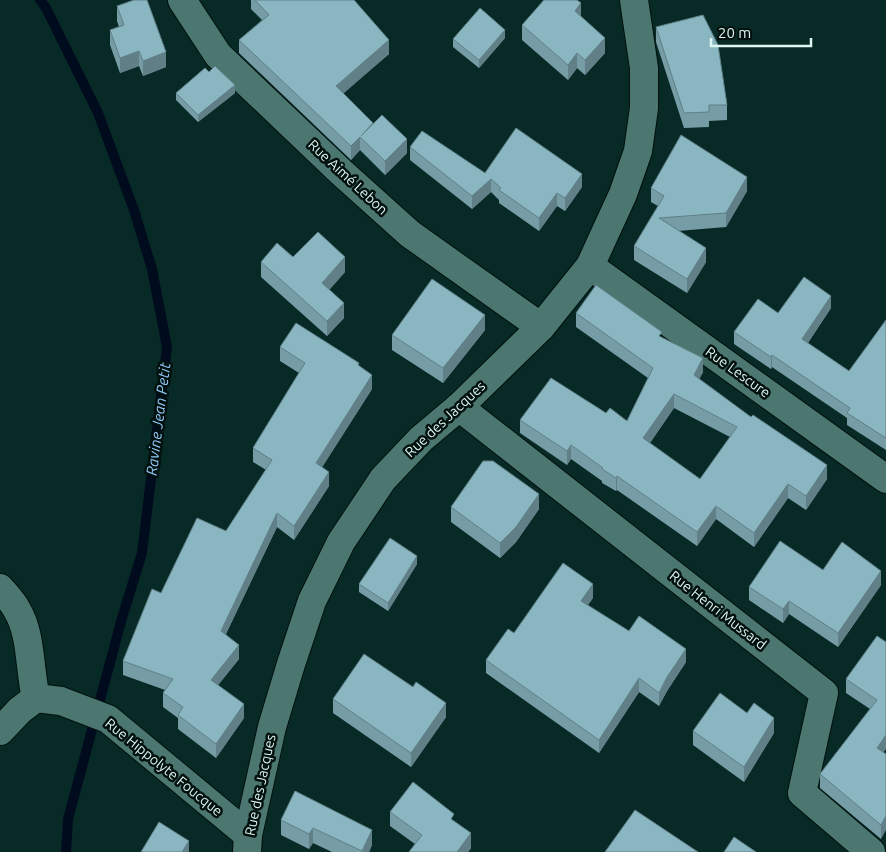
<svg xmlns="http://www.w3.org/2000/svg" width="886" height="852" font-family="Ubuntu,sans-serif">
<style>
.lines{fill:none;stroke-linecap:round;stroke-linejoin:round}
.stream{stroke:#000c1e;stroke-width:10}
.minor-casing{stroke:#00110e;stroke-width:30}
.minor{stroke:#4b7770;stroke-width:28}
.wall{fill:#769da6;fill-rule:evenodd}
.shaded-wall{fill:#607f87}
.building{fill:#89b6c1;stroke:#607f87;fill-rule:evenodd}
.labels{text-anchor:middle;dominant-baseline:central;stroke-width:5;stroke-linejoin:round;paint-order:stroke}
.street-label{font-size:14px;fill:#def5f1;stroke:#02110e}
.water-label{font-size:15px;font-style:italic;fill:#8fc7f7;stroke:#02110e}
</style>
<rect width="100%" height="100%" fill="#082a26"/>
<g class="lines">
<!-- stream -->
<path class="stream" d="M40,0L46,8L98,113L134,210L152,269L167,347L142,553L122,618L68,819L66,852"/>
<!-- minor casing -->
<g class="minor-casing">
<g id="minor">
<path d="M182,0L218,55L341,172L410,234L541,327"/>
<path d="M590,266L886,479"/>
<path d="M459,407L824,693L802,793L871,852"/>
<path d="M0,588C6,595 13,602 17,610C32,635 29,669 36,698"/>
<path d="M0,731L20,710L36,698L61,701L108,719L248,835"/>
<path d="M247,852L248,835L272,727L291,664L312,601L341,542L383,479L421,439L459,407L541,327L590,266L623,194L638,151L644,108V68L634,0"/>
</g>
</g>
<!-- minor -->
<use href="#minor" class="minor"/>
</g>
<!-- wall -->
<g class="wall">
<path d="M251,0H354L389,54L343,93L373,123L407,153L385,175L360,150L351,160L239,53V40L262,20L251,9Z"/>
<path d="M117,6L166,67L143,76L139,66L120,73L110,45V30L119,27L117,21Z"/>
<path d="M581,17L605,53L585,75L577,68L568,80L522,40V25Z"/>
<path d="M656,27L727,105V120L709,121V127L684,128L656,42Z"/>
<path d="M505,38L479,68L453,47V39Z"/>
<path d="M209,72L235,93L198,122L176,100V93Z"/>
<path d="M410,147L485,173L582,187L565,211L557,206L539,231L499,203V200L491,192L472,209L410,160Z"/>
<path d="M651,188L747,191L726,227L678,231L706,262L687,293L634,260V246L658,206L651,202Z"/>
<path d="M293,257L345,272L329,290L344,318L327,336L261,277V262Z"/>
<path d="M831,308L808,343L849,371L886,320V450L847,425V418L772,367L771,369L734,344V332L778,313Z"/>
<path d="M576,313L662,338L703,372L699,379L827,479L806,510L788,498L754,547L716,519L697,546L617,490L616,491L602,483V481L571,459L567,465L520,433V420L606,413L627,421L648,378L576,327ZM674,408L730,437L700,479L650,443Z"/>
<path d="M485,330L443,383L392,350V335Z"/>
<path d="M280,347L359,366L372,389L322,467L329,486L294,540L277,527L226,634L239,659L218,685L244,718L216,758L178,729V718L163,707V693L165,690L123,675V661L161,593L226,531L266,470L253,462V448L299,373L280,361Z"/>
<path d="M451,507L539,509L516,542L500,558L451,522Z"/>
<path d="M417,564L388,611L359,592V584Z"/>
<path d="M823,570L881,585L838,647L789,614L783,623L749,600V587Z"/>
<path d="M593,598L588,605L629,631L686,662L667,691L659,706L639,692L599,753L486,673V660L514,633Z"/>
<path d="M886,642L884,752L881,839L820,788V774L870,709L846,693V679Z"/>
<path d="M333,699L446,717L411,767L333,713Z"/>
<path d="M693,731L774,733L744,782L693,745Z"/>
<path d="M295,791L372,845L369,852H332L313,843L309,849L281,835V820Z"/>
<path d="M390,812L454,821L471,848L468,852H409L415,844L390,826Z"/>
</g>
<!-- shaded-wall -->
<g class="shaded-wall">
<path d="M581,3V18L575,11Z"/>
<path d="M505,30V38L479,68V60Z"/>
<path d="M605,38V53L585,75V60Z"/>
<path d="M389,40V54L336,100V86Z"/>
<path d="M139,51V66L120,73V58Z"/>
<path d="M166,52V67L143,76V61Z"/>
<path d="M577,53V68L568,80V65Z"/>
<path d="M235,85V93L198,122V115Z"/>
<path d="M360,137V150L351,160V146Z"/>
<path d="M407,139V153L385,175V161Z"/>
<path d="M582,174V187L565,211V198Z"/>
<path d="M747,177V191L726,227V213Z"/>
<path d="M491,179V192L472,209V196Z"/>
<path d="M557,193V206L539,231V218Z"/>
<path d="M706,248V262L687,293V279Z"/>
<path d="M345,257V272L322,298V283Z"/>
<path d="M831,296V308L802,351V339Z"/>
<path d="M344,303V318L327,336V321Z"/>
<path d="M485,315V330L443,383V368Z"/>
<path d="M772,355V367L771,369V357Z"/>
<path d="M703,358V372L694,389V375Z"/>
<path d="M372,375V389L316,477V463Z"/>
<path d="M674,394V408L643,452V438Z"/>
<path d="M571,445V459L567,465V451Z"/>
<path d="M827,465V479L806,510V496Z"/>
<path d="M329,472V486L294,540V526Z"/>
<path d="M617,476V490L616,491V478Z"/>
<path d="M788,484V498L754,547V533Z"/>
<path d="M539,494V509L516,542L500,558V543Z"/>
<path d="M716,506V519L697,546V532Z"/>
<path d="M277,513V527L221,644V631Z"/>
<path d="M417,556V564L388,611V603Z"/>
<path d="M881,571V585L838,647V633Z"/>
<path d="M593,584V598L581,614V601Z"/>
<path d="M789,601V614L783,623V609Z"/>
<path d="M239,645V659L211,694V680Z"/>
<path d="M686,649V662L667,691L659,706V693L667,677Z"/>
<path d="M639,678V692L599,753V740Z"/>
<path d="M446,703V717L411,767V753Z"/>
<path d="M244,704V718L216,758V744Z"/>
<path d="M774,718V733L744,782V767Z"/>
<path d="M886,735V749L877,762V748Z"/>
<path d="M886,816V830L881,839V825Z"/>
<path d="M313,828V843L309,849V834Z"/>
<path d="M372,830V845L369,852H362Z"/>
<path d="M471,833V848L468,852H457Z"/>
<path d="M189,841V852H182Z"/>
</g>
<!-- building -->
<g class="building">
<path d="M134,0H147L166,52L143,61L139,51L120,58L110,30L124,25L117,6Z"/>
<path d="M255,0H354L389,40L336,86L373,123L361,136L382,115L407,139L385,161L360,137L351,146L239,40L269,15Z"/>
<path d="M544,0H577L581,3L575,11L605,38L585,60L577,53L568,65L522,25Z"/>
<path d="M480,8L505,30L479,60L453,39Z"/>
<path d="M703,15L718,45L727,105H709V112L684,113L656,27Z"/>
<path d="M215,66L235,85L198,115L176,93L205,68L209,72Z"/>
<path d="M516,128L582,174L565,198L557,193L539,218L499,190L501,188L491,179L472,196L410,147L422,131L485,173Z"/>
<path d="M681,135L747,177L726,213L659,218L706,248L687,279L634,246L664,196L651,188Z"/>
<path d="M318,232L345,257L322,283L344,303L327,321L261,262L277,243L293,257Z"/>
<path d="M804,277L831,296L802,339L849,371L886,320V438L847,413L850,408L772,355L771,357L734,332L758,299L778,313Z"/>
<path d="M432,279L485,315L443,368L392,335Z"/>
<path d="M596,285L662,332L659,336L703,358L694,375L751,417L753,415L827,465L806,496L788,484L754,533L716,506L697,532L617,476L616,478L602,469L603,468L571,445L567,451L520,420L551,378L606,413L610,408L627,421L653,368L576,313ZM674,394L737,427L700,479L643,438Z"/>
<path d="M296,323L359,363L358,365L372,375L316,463L329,472L294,526L277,513L221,631L239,645L211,680L244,704L216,744L178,715L183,707L163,693L173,679L123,661L152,589L161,593L197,518L226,531L272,460L253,448L305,363L280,347Z"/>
<path d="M483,461H493L539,494L516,527L500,543L451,507Z"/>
<path d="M390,538L417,556L388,603L359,584Z"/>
<path d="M780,541L823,570L842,542L881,571L838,633L789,601L783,609L749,587Z"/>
<path d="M563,563L593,584L581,601L629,631L639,616L686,649L667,677L659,693L639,678L599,740L486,660L508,629L514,633Z"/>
<path d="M877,636L886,642V735L877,748L886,754V816L881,825L820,774L877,700L846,679Z"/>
<path d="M364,654L413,687L416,682L446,703L411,753L333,699Z"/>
<path d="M720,693L747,713L754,703L774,718L744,767L693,731Z"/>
<path d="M413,782L454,814L451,819L471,833L457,852H409L422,835L390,812Z"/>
<path d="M295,791L372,830L362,851L313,828L309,834L281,820Z"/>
<path d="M635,810L698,852H605Z"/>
<path d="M159,822L189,841L182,852H141Z"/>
<path d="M734,837L756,852H724Z"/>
</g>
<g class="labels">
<!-- street labels -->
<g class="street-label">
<text transform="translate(348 177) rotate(43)">Rue Aimé Lebon</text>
<text transform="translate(738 372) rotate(36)">Rue Lescure</text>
<text transform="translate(445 419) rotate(-43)">Rue des Jacques</text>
<text transform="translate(718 610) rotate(38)">Rue Henri Mussard</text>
<text transform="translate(164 767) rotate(39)">Rue Hippolyte Foucque</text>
<text transform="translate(260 785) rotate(-78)">Rue des Jacques</text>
</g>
<!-- water labels -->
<g class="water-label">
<text transform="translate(158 419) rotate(-83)">Ravine Jean Petit</text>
</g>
</g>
<!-- scale -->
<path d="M711 38v8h100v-8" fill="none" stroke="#def5f1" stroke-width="2.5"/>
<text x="718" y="38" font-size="15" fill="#def5f1" stroke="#02110e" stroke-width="4" paint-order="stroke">20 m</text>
</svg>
